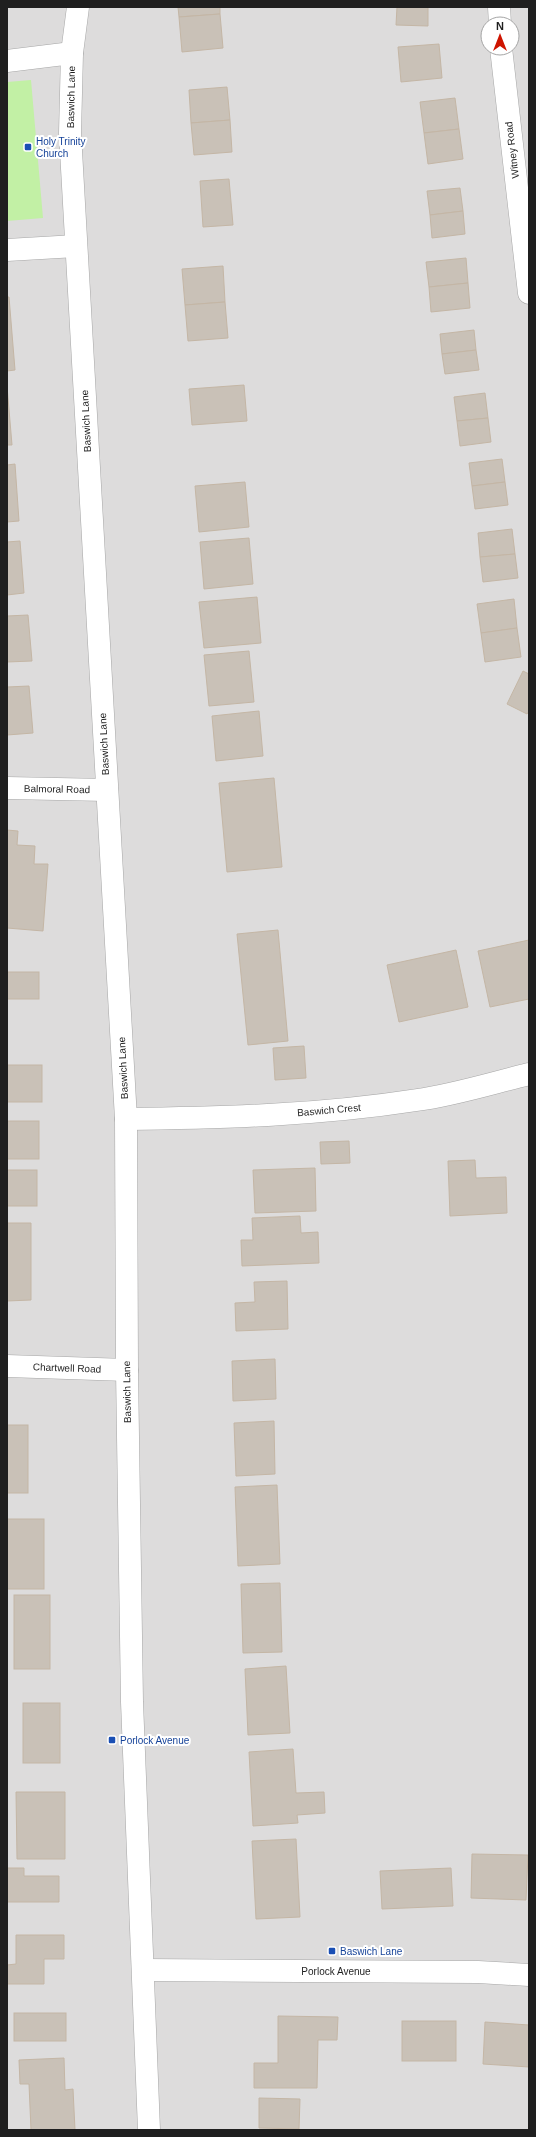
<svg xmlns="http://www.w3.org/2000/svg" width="536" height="2137" font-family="Helvetica,sans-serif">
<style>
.residential{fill:#dddcdc;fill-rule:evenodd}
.grass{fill:#c2f0a5}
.building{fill:#c9c1b7;stroke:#c4b6a5}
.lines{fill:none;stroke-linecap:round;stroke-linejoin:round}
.minor-casing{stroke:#a6a6a6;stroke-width:23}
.minor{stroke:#fff;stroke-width:22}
.transit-dot{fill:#1a4fb4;stroke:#fff;stroke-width:1.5}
.labels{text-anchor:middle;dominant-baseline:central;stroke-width:4;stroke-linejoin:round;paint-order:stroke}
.street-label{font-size:10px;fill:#1f1f1f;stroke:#fff}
.transit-label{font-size:10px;fill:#164399;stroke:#fff;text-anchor:start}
</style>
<rect width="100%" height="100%" fill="#f1eee4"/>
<!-- residential -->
<path class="residential" d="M7,7H529V2130H7ZM488,24H512V48H488Z"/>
<!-- grass -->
<path class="grass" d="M31,80L43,218L7,221V82Z"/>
<!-- building -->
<g class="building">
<path d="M178,7H220V14L179,17Z"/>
<path d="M397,7H428V26L396,25Z"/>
<path d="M220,14L223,48L182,52L179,17Z"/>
<path d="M439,44L442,78L401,82L398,47Z"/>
<path d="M227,87L230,120L191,123L189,90Z"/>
<path d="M455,98L459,129L424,133L420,102Z"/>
<path d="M230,120L232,152L194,155L191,123Z"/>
<path d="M459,129L463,159L428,164L424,133Z"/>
<path d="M229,179L233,225L203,227L200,181Z"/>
<path d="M460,188L463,211L430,215L427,191Z"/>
<path d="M463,211L465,234L432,238L430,215Z"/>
<path d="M466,258L468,283L429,287L426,262Z"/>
<path d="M223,266L225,302L185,305L182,269Z"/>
<path d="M468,283L470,308L431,312L429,287Z"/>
<path d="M7,297H9L15,370L7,371Z"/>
<path d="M225,302L228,338L188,341L185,305Z"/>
<path d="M474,330L476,350L442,354L440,334Z"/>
<path d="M476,350L479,370L445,374L442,354Z"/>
<path d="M244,385L247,421L192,425L189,389Z"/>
<path d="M7,386L12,445H7Z"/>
<path d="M485,393L488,418L457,421L454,397Z"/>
<path d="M488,418L491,442L460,446L457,421Z"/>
<path d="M502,459L505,482L472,486L469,463Z"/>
<path d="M15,464L19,521L7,522V465Z"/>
<path d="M245,482L249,527L199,532L195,486Z"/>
<path d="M505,482L508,505L475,509L472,486Z"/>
<path d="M512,529L515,554L480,557L478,533Z"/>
<path d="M249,538L253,584L204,589L200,542Z"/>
<path d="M20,541L24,593L7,595V542Z"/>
<path d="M515,554L518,578L483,582L480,557Z"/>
<path d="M257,597L261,643L204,648L199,602Z"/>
<path d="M514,599L517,628L481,633L477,604Z"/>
<path d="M28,615L32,661L7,662V616Z"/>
<path d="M517,628L521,657L485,662L481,633Z"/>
<path d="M249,651L254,702L209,706L204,655Z"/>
<path d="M523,671L529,674V711L527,714L507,704Z"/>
<path d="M29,686L33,733L7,735V687Z"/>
<path d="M259,711L263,756L216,761L212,716Z"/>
<path d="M274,778L282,867L227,872L219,783Z"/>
<path d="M7,830L18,831L17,845L35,846L34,864H48L43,931L7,928Z"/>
<path d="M278,930L288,1041L248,1045L237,934Z"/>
<path d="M529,940V999L490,1007L478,951Z"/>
<path d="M456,950L468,1007L399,1022L387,965Z"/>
<rect x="7" y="972" width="32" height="27"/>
<path d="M304,1046L306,1078L275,1080L273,1048Z"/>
<rect x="7" y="1065" width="35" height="37"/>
<rect x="7" y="1121" width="32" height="38"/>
<path d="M349,1141L350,1163L321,1164L320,1142Z"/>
<path d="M475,1160L476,1178L506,1177L507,1213L450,1216L448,1161Z"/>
<path d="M315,1168L316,1211L255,1213L253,1170Z"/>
<rect x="7" y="1170" width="30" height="36"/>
<path d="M300,1216L301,1233L318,1232L319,1263L242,1266L241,1240H253L252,1218Z"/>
<path d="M7,1223H31V1300L7,1301Z"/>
<path d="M287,1281L288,1329L236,1331L235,1303L255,1302L254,1282Z"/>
<path d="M275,1359L276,1399L233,1401L232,1361Z"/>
<path d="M274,1421L275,1474L236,1476L234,1423Z"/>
<rect x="7" y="1425" width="21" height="68"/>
<path d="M277,1485L280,1564L238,1566L235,1487Z"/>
<rect x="7" y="1519" width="37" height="70"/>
<path d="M280,1583L282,1652L243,1653L241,1584Z"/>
<rect x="14" y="1595" width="36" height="74"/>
<path d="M286,1666L290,1733L248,1735L245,1669Z"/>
<rect x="23" y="1703" width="37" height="60"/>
<path d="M293,1749L296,1793L324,1792L325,1813L297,1815L298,1823L253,1826L249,1752Z"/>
<path d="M16,1792H65V1859H17Z"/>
<path d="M296,1839L300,1917L256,1919L252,1841Z"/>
<path d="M472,1854L528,1855L526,1900L471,1898Z"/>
<path d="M7,1868H24V1876H59V1902H7Z"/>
<path d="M451,1868L453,1906L382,1909L380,1871Z"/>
<path d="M16,1935H64V1959H44V1984H7V1965L16,1964Z"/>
<rect x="14" y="2013" width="52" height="28"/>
<path d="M278,2016L338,2017L337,2040H318L317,2088H254V2063H278Z"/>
<rect x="402" y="2021" width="54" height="40"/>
<path d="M485,2022L529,2025V2067L483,2064Z"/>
<path d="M64,2058L65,2090L73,2089L75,2130H31L29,2084H20L19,2060Z"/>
<path d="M259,2098L300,2099L299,2129L259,2128Z"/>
</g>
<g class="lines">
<!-- minor casing -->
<g class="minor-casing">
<g id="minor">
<path d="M78,7L72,53L70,133L126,1119L127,1370L132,1702L149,2130"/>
<path d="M499,7L500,24"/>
<path d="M501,48L529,293"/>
<path d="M7,61L72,53"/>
<path d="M7,250L76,246"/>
<path d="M7,788L107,790"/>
<path d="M126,1119C224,1118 320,1115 417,1100C454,1095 492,1083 529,1074"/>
<path d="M7,1366L127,1370"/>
<path d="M143,1970L478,1972L529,1975"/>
</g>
</g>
<!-- minor -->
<use href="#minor" class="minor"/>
</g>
<!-- markers -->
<g class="transit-dot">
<rect x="24" y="143" width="8" height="8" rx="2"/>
<rect x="108" y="1736" width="8" height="8" rx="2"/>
<rect x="328" y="1947" width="8" height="8" rx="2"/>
</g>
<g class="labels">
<!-- street labels -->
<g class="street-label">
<text transform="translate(71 97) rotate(-89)">Baswich Lane</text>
<text transform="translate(512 150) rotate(-97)">Witney Road</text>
<text transform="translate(86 421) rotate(-93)">Baswich Lane</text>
<text transform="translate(104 744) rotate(-93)">Baswich Lane</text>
<text transform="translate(57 789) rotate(1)">Balmoral Road</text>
<text transform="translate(123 1068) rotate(-93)">Baswich Lane</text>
<text transform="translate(329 1110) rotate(-5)">Baswich Crest</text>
<text transform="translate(67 1368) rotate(2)">Chartwell Road</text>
<text transform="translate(127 1392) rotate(-91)">Baswich Lane</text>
<text x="336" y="1971">Porlock Avenue</text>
</g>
<!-- transit labels -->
<g class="transit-label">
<text x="36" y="141">Holy Trinity<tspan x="36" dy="12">Church</tspan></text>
<text x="120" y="1740">Porlock Avenue</text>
<text x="340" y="1951">Baswich Lane</text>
</g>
</g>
<!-- border -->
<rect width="536" height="2137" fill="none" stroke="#1f1f1f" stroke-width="16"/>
<!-- north arrow -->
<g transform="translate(500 36)"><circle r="19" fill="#ffffff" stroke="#a5a5a5"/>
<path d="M0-3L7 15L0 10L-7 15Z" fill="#ce1400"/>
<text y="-6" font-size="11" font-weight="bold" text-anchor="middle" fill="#1f1f1f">N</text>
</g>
</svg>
